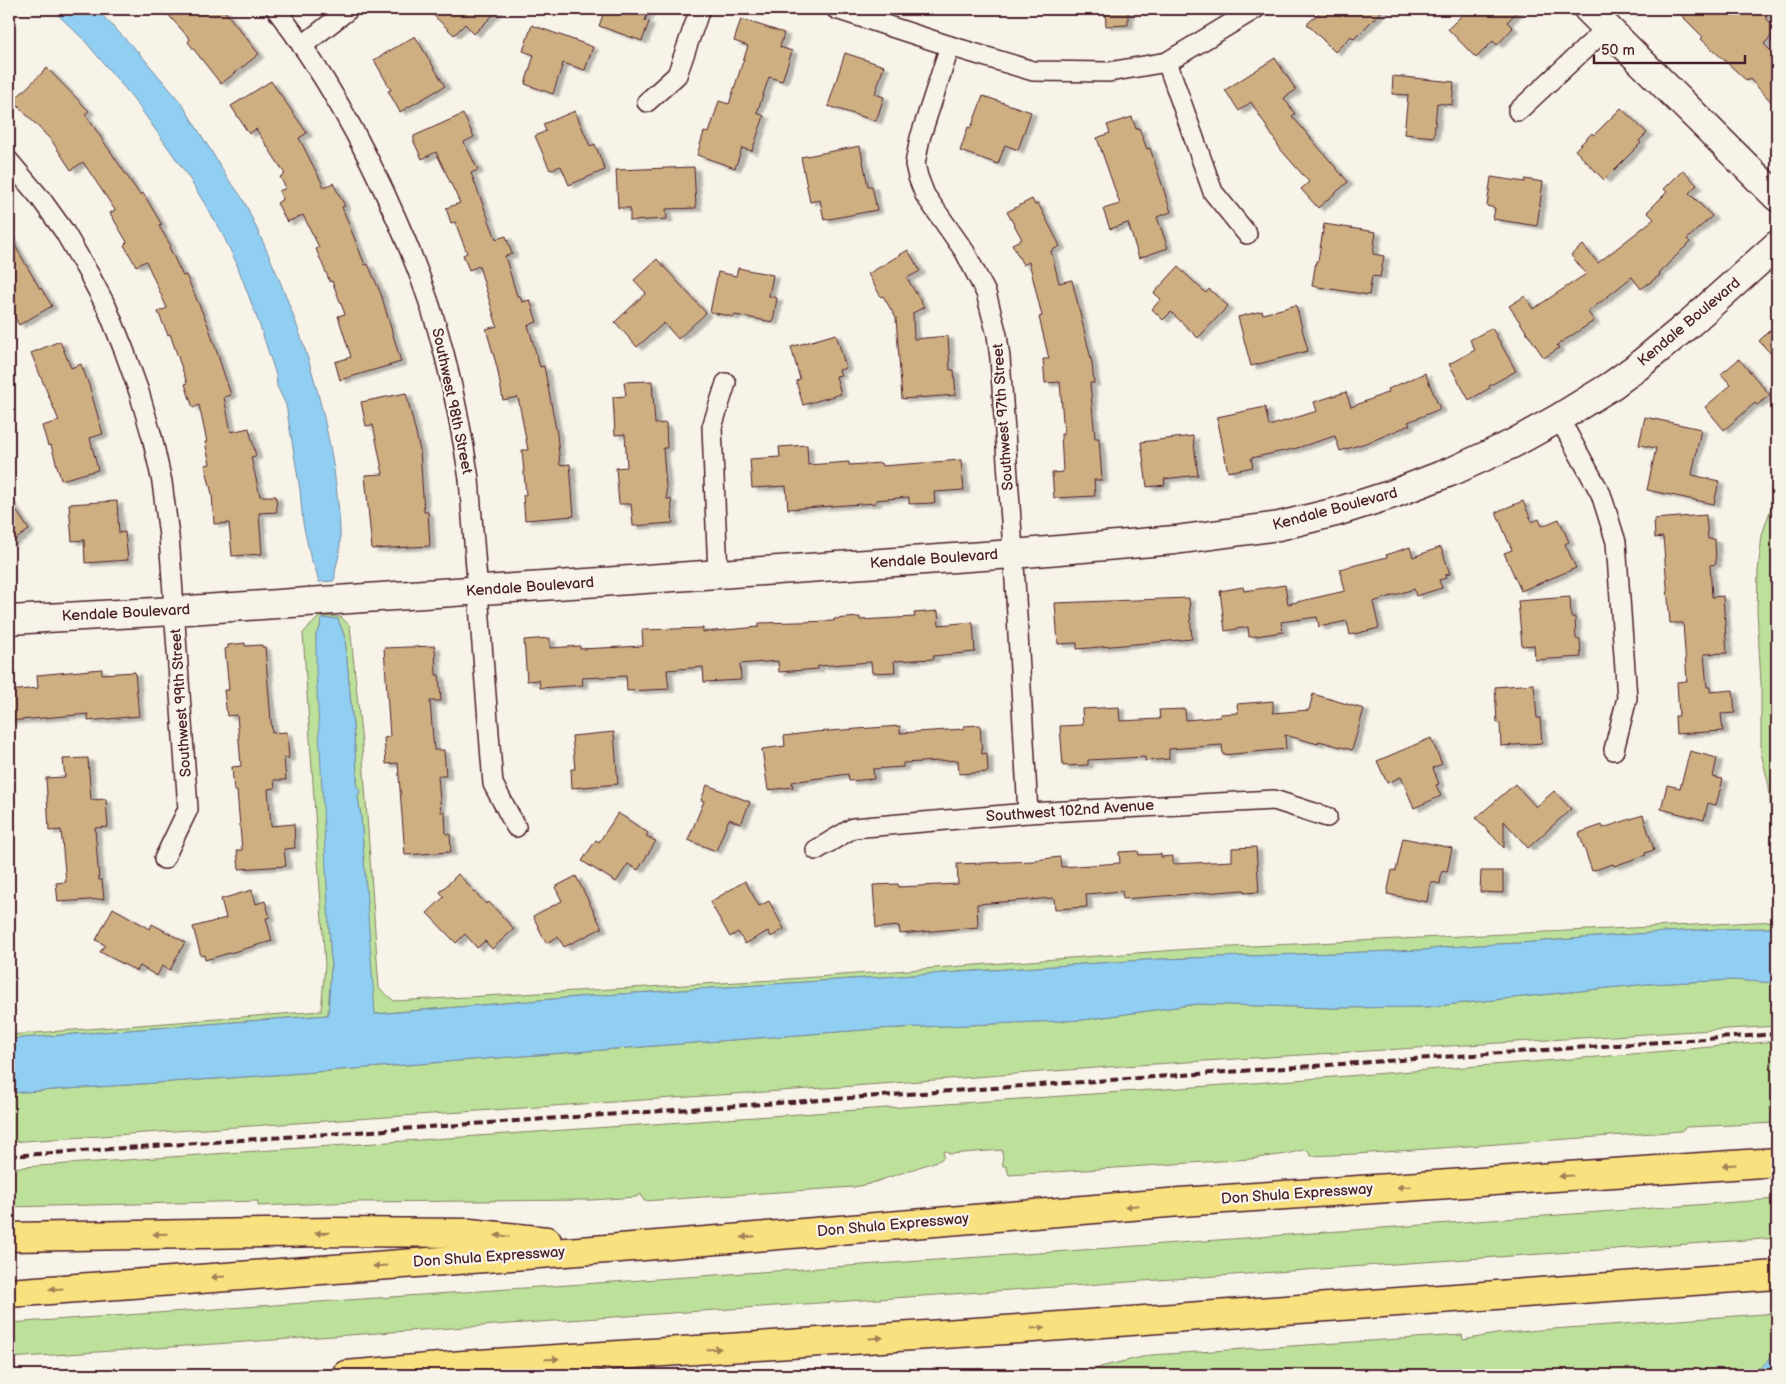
<svg xmlns="http://www.w3.org/2000/svg" width="1786" height="1384" font-family="'Balsamiq Sans',sans-serif">
<style>
.green{fill:#bde19b;stroke:#848063}
.water{fill:#91cff2;stroke:#7589a2}
.building{fill:#ceaf82;stroke:#4a1f2b;filter:url(#shadow)}
.lines{fill:none;stroke-linecap:round;stroke-linejoin:round}
.street-casing{stroke:#4a1f2b;stroke-width:22}
.secondary-casing{stroke:#4a1f2b;stroke-width:31}
.highway-casing{stroke:#4a1f2b;stroke-width:31}
.street{stroke:#f7f3e8;stroke-width:19}
.secondary{stroke:#f7f3e8;stroke-width:28}
.highway{stroke:#fae180;stroke-width:28}
.rail{stroke:#4a1f2b;stroke-width:4;stroke-dasharray:8 4;stroke-linecap:butt}
.oneway{fill:#a28056}
.labels{text-anchor:middle;dominant-baseline:central;stroke-width:4.5;stroke-linejoin:round;paint-order:stroke}
.street-label{font-size:15px;fill:#4a1f2b;stroke:#f7f3e8}
</style>
<defs>
<filter id="shadow"><feDropShadow dx="5.5" dy="3" stdDeviation="1" flood-color="#0004"/></filter>
</defs>
<rect width="100%" height="100%" fill="#f7f3e8"/>
<filter id="ink" filterUnits="userSpaceOnUse"><feTurbulence type="fractalNoise" baseFrequency=".02" numOctaves="2"/><feDisplacementMap in="SourceGraphic" scale="10" xChannelSelector="R" yChannelSelector="G"/><feConvolveMatrix kernelMatrix="1 2 1 2 8 2 1 2 1" color-interpolation-filters="sRGB"/></filter>
<g filter="url(#ink)">
<!-- green -->
<g class="green">
<path d="M1777,490V556L1774,579V619L1777,683V910L1769,786L1761,753V683L1757,611L1758,571L1762,535Z"/>
<path d="M320,616L341,617L350,626L362,744L379,988L394,1001L775,980L1190,949L1777,921V928C1700,928 1623,935 1546,941C1505,945 1465,944 1424,950L1162,959L589,996L374,1014L361,816L358,797L360,790L357,788V770L345,638L338,619L322,618L320,628L316,634L331,966L328,1015L9,1039V1035L321,1011L325,965L303,633Z"/>
<path d="M1733,980L1777,983V1026L1122,1066L840,1087L9,1142V1093L288,1074L876,1029L1083,1020L1197,1004L1331,1008L1426,1007L1647,984Z"/>
<path d="M1777,1041V1123L1686,1127L1681,1131L1356,1154L1311,1156L1309,1151L1303,1150L1287,1154L1250,1159L1009,1175L1006,1166H1003L1002,1150L949,1154L947,1151L943,1152L944,1157L940,1160L869,1184L854,1187L644,1201L641,1194L636,1197L592,1200L356,1202L258,1206V1201L9,1207V1168L1268,1082L1610,1056Z"/>
<path d="M1777,1199V1238L9,1358V1323L1054,1252Z"/>
<path d="M1777,1313V1351L1775,1353L1777,1375H1079L1104,1366L1151,1355L1462,1335L1463,1340L1496,1334L1539,1330Z"/>
<path d="M961,1370V1375H884Z"/>
</g>
<!-- water -->
<g class="water">
<path d="M52,9H96L140,54L182,104L221,167C225,177 232,183 238,192C245,201 250,214 255,225C292,303 321,385 334,470C337,495 341,521 340,546C340,557 334,568 335,578L333,581L319,582L315,567L311,560L303,523L300,490L286,405L277,386L276,375L260,326L236,262L220,229L186,173L133,98L84,40Z"/>
<path d="M1777,556V683C1774,641 1771,598 1777,556Z"/>
<path d="M321,618L338,619L345,638L357,770V787L360,790L358,797L361,816L375,1014L589,996L1162,959L1424,950C1465,944 1505,945 1546,941C1623,935 1700,928 1777,928V983L1733,980L1647,984L1426,1007L1331,1008L1197,1004L1083,1020L876,1029L288,1074L9,1093V1039L328,1015L331,966L316,670V634L320,628Z"/>
<path d="M1777,1351V1375H1754Z"/>
</g>
<!-- building -->
<g class="building">
<path d="M163,9H223L259,54L221,84L188,42L190,39Z"/>
<path d="M427,9H499L474,34L465,24L454,35Z"/>
<path d="M605,9H649L645,21L649,22L642,41L599,26Z"/>
<path d="M1105,9H1128V25L1106,26Z"/>
<path d="M1323,9H1384L1354,39L1351,36L1335,52L1307,24Z"/>
<path d="M1468,9H1520L1507,22L1513,28L1497,45L1493,41L1476,58L1448,29Z"/>
<path d="M1675,9H1774L1765,17L1777,30L1764,44L1777,57V108L1750,79L1747,81L1701,39L1703,37Z"/>
<path d="M741,19L784,33L780,47L792,51L782,81L769,77L757,113L764,116L752,151L742,148L735,168L697,155L704,132L709,133L719,101L729,104L748,46L734,41Z"/>
<path d="M532,25L593,47L585,70L563,63L553,94L525,84L534,55L523,51Z"/>
<path d="M415,36L445,86L400,112L388,91L391,90L374,60Z"/>
<path d="M845,53L884,66L875,94L884,97L876,121L828,106Z"/>
<path d="M1275,58L1296,90L1284,98L1295,114L1292,116L1348,182L1318,208L1301,189L1309,182L1281,150L1251,102L1239,111L1225,90Z"/>
<path d="M47,68L89,111L85,114L140,195L143,193L162,225L159,226L171,246L169,247L183,276L186,275L208,325L231,395L224,397L231,432L249,428L256,456L251,457L260,496H276L277,512L259,513L262,554L232,556L229,523L214,524L212,494L205,465L210,464L205,442H207L199,405L193,408L185,384L187,383L170,334L168,335L158,312L167,308L146,261L136,266L124,245L127,242L110,213L115,210L83,162L71,170L52,141L13,101Z"/>
<path d="M1393,76L1454,82L1452,105L1437,103L1434,137L1404,134L1408,95L1392,94Z"/>
<path d="M271,81L307,133L299,138L324,187L333,183L345,206L342,207L365,265L368,264L381,294L401,362L340,380L335,362L351,357L338,316L345,314L332,281L330,282L316,249L319,247L303,215L287,222L277,203L283,199L279,191L286,188L280,177L285,174L256,129L249,134L231,106Z"/>
<path d="M983,96L1031,112L1018,150L1005,145L998,164L960,151L968,127L971,128Z"/>
<path d="M1621,108L1647,133L1639,141L1641,143L1604,180L1575,150L1592,133L1594,135Z"/>
<path d="M575,111L590,146L595,144L605,170L569,185L561,166L550,170L535,136L546,131L543,124Z"/>
<path d="M463,114L474,137L464,142L478,170L471,173L496,239L506,236L512,254L505,256L517,296H520L522,302L530,300L537,322L528,325L540,367L544,366L557,434L560,465L570,464L574,516L525,520L523,495H526L522,450H528L518,397L503,400L497,367L486,329L497,326L479,266L469,270L463,255L467,253L455,222L451,223L446,208L460,203L436,152L422,159L414,142V136Z"/>
<path d="M1132,117L1136,129L1139,128L1147,149L1150,148L1171,212L1157,217L1168,248L1139,258L1128,223L1110,229L1103,209L1120,204L1097,138L1110,133L1107,125Z"/>
<path d="M860,146L868,186H872L877,210L824,220L820,200L810,202L801,157Z"/>
<path d="M694,167L696,208L666,209L667,219L630,221V208H618L616,170Z"/>
<path d="M1683,170L1697,185L1689,193L1712,216L1687,239L1690,242L1659,273L1660,275L1641,289L1632,277L1588,312L1594,321L1557,345L1559,348L1544,358L1509,306L1525,296L1533,309L1586,274L1571,255L1583,245L1598,263L1654,219L1647,212L1667,192L1664,189Z"/>
<path d="M1491,177L1525,182V179L1543,182L1537,226L1493,219L1495,208L1487,206Z"/>
<path d="M1032,199L1035,205L1038,203L1060,246L1051,251L1059,283L1072,280L1092,363L1094,383H1090L1095,438H1099L1102,480H1094L1095,496L1054,498L1052,473L1063,472L1061,434H1064L1060,382L1045,383L1043,359H1049L1039,317L1042,316L1029,262L1023,265L1012,244L1022,239L1007,212Z"/>
<path d="M1324,224L1376,232L1373,254L1384,256L1380,277L1372,276L1369,295L1312,286L1316,261H1318Z"/>
<path d="M9,235L40,289L41,288L52,306L19,325L9,308Z"/>
<path d="M908,250L920,271L907,278L924,307L913,313L914,339L948,336L950,370H954L956,395L902,399L896,318L883,296L881,297L868,274Z"/>
<path d="M657,259L706,313L678,339L664,323L637,347L615,322L646,293L634,280Z"/>
<path d="M1178,267L1206,293L1209,289L1228,306L1198,338L1171,312L1163,320L1152,309L1161,299L1154,293Z"/>
<path d="M738,268L773,275L769,296L777,298L773,322L735,315L734,317L710,312L718,272L736,276Z"/>
<path d="M1296,305L1308,351L1251,366L1238,317L1262,311L1263,314Z"/>
<path d="M1777,323V360L1759,341Z"/>
<path d="M1492,328L1516,371L1489,386L1490,388L1469,400L1449,364L1475,350L1470,340Z"/>
<path d="M836,334L846,368L839,370L841,375L836,376L841,394L803,405L796,381L800,379L791,347Z"/>
<path d="M60,341L71,368L81,364L89,385L103,434L90,438L98,470L61,480L51,445L48,446L42,426L59,421L31,353Z"/>
<path d="M1739,359L1770,395L1757,405L1755,403L1724,430L1705,407L1731,385L1721,374Z"/>
<path d="M1425,373L1440,409L1408,422L1410,425L1372,441L1340,451L1335,436L1294,449L1251,458L1253,467L1228,472L1217,417L1265,407L1269,426L1317,411L1314,402L1346,392L1351,407L1389,392L1388,389Z"/>
<path d="M652,381L655,424L666,423L667,448H663L667,499H671L673,523L633,526L631,504H619L616,468L627,467L625,434L615,435L613,397L626,396L624,382Z"/>
<path d="M406,393L420,450L424,512H428L430,546L372,549L365,475L383,474L373,425L366,426L361,402Z"/>
<path d="M1645,417L1701,429L1692,475L1719,481L1714,504L1647,490L1656,448L1639,445Z"/>
<path d="M1193,436L1198,475L1164,479L1165,485L1147,487L1141,442Z"/>
<path d="M807,445L808,465L849,462V465L881,463L882,466L961,460L964,490L934,492L935,503L909,504V497L876,500V503L788,509L786,486L752,488L750,459L780,457L779,447Z"/>
<path d="M9,499L29,530L9,544Z"/>
<path d="M117,501L119,533L125,532L128,560L85,563L84,540L72,541L69,504Z"/>
<path d="M1523,501L1532,522L1539,519L1542,526L1559,519L1569,542L1565,544L1576,568L1521,591L1504,553L1512,550L1496,512Z"/>
<path d="M1706,515L1708,539H1715L1716,564L1710,565L1712,597L1723,596L1727,653L1704,654L1707,687H1710V692L1733,690L1735,713L1721,714L1723,731L1676,734L1675,716H1679L1677,682L1687,681L1683,623H1670L1663,537L1655,538L1654,519Z"/>
<path d="M1410,547L1413,557L1441,547L1450,574L1445,575L1446,578L1439,580L1442,588L1416,596L1414,589L1373,602L1379,628L1350,635L1347,621L1319,627L1317,617L1281,622L1283,632L1249,637L1248,627L1225,631L1220,591L1243,587L1244,591L1285,585L1288,604L1345,591L1340,569L1387,557L1386,555Z"/>
<path d="M1570,597L1571,617H1575L1576,639H1580L1581,657L1535,660L1534,645L1522,646L1518,601Z"/>
<path d="M1189,598L1192,639L1077,649V643L1058,644L1055,603Z"/>
<path d="M938,611L939,625L973,622L975,652L933,656L934,659L894,661L895,672L872,673L871,662L818,666V669L779,672L778,661L740,664L741,680L704,682L703,667L667,670L669,689L627,691L626,676L582,678L583,685L540,688L539,680L527,681L524,640L550,638V648L580,646V649L643,646L642,630L703,628V632L759,627V623L834,621V619L860,617V620L915,617L914,613Z"/>
<path d="M245,643V646L262,645V647H265L272,733L287,732L289,758H284L286,780H274L275,788L268,789L271,826L294,824L295,848L284,849L286,866L239,869L237,850H242L237,791H234L232,767L241,766L237,715L227,716L224,690H229L225,649L228,648V645Z"/>
<path d="M435,646L436,675H439L441,701H430L434,750H444L446,776H438L441,812H445L446,834H450L451,852L405,855L398,763L386,764L384,738L390,737L384,648Z"/>
<path d="M102,669V674L135,672L139,716L88,721V714L9,721V691L38,688L37,675Z"/>
<path d="M1534,684L1537,718H1540L1542,743L1501,746L1500,723H1497L1495,687Z"/>
<path d="M1313,694L1364,709L1352,750L1319,741L1318,744L1285,735L1286,749L1223,755L1222,745L1169,749V759L1145,761V757L1088,760V765L1063,766L1060,726L1083,725L1082,709L1119,707L1120,721L1160,719L1159,710L1185,709L1186,720L1220,717V714L1238,713L1237,704L1273,701V713L1309,710Z"/>
<path d="M980,725L982,754L987,753L988,772L959,774L958,760L903,763V767L873,769L874,779L849,781L848,774L792,782L793,787L768,790L762,749L785,746L784,736L815,732L900,726V733L964,729V726Z"/>
<path d="M614,732L618,784L572,788L571,769H575L572,736Z"/>
<path d="M1431,738L1442,764L1433,768L1439,784L1436,785L1441,796L1414,808L1401,777L1387,783L1377,761Z"/>
<path d="M1690,751L1717,758L1713,777L1723,779L1716,805L1708,803L1704,820L1661,809L1667,785L1680,788Z"/>
<path d="M88,758L91,800L106,799L108,827L95,828L99,880H102L104,899L58,902L56,883L66,882L61,830L49,831L46,778L65,777L63,759Z"/>
<path d="M1515,784L1536,807L1554,791L1571,809L1528,848L1504,821V848L1476,818Z"/>
<path d="M707,785L750,802L741,824L729,819L716,851L688,840L704,801L701,800Z"/>
<path d="M618,813L648,833L646,836L656,841L638,870L628,864L616,882L582,861L596,840L599,842Z"/>
<path d="M1643,815L1654,850L1645,853L1646,855L1614,866L1613,864L1592,871L1579,833L1602,825L1603,828Z"/>
<path d="M1403,838L1452,848L1447,872L1442,871L1440,884L1431,882L1427,902L1387,894L1392,870L1396,871Z"/>
<path d="M1256,847L1259,892L1244,893V890L1123,899L1122,891L1086,894L1087,907L1055,909L1054,898L977,904L978,927L900,934L899,926L876,928L873,885L898,884L899,887L958,884L957,864L1035,861V860L1060,857L1061,867L1120,863L1119,852L1138,851L1139,855L1161,854V857L1173,856V864L1232,861V848Z"/>
<path d="M1481,871H1503V893L1480,892Z"/>
<path d="M458,874L486,904L489,902L514,929L492,949L485,941L477,948L465,934L456,943L427,913L444,897L440,892Z"/>
<path d="M576,876L602,928L564,947L558,937L546,943L533,916L562,901L555,887Z"/>
<path d="M745,881L759,906L769,901L784,929L771,937L768,931L745,944L738,932L730,937L710,902Z"/>
<path d="M252,890L256,904L265,901L270,917L266,918L272,941L205,960L204,955L201,956L193,927L226,918L221,899Z"/>
<path d="M113,908L150,929L152,924L185,942L170,970L162,966L157,976L140,966L137,971L100,952L105,945L96,940Z"/>
</g>
<g class="lines">
<!-- street casing -->
<g class="street-casing">
<g id="street">
<path d="M276,9C326,75 363,142 396,218C416,263 433,309 445,357C455,397 463,438 469,479L493,784L516,827"/>
<path d="M836,9L950,46L1033,71L1109,72L1167,62L1255,9"/>
<path d="M302,46L349,9"/>
<path d="M950,46L920,138L915,164L918,177L925,195L965,252L986,293L997,335L1000,358L1015,580L1028,813"/>
<path d="M1167,62L1213,192L1247,234"/>
<path d="M647,102L677,75L700,9"/>
<path d="M1518,111L1607,28"/>
<path d="M9,161L41,199L64,231L89,274L107,308L124,350L139,392L152,437L162,482L169,536L188,809L164,859"/>
<path d="M1559,418L1601,494L1616,542L1627,698L1614,750"/>
<path d="M718,574L712,427L726,383"/>
<path d="M816,850L853,828L1028,813L1274,800L1327,817"/>
</g>
</g>
<!-- secondary casing -->
<g class="secondary-casing">
<g id="secondary">
<path d="M1588,9L1777,197"/>
<path d="M9,620L174,611L1013,554L1175,540L1279,526L1336,512L1393,494L1455,470L1512,444L1559,418L1611,386L1637,367L1690,323L1777,245"/>
</g>
</g>
<!-- highway casing -->
<g class="highway-casing">
<g id="highway">
<path d="M9,1237L332,1232L470,1233L547,1241"/>
<path d="M9,1293L620,1248L1180,1202L1777,1162"/>
<path d="M346,1375L464,1365L1005,1330L1777,1275"/>
</g>
</g>
<!-- street -->
<use href="#street" class="street"/>
<!-- secondary -->
<use href="#secondary" class="secondary"/>
<!-- highway -->
<use href="#highway" class="highway"/>
<!-- rail -->
<path class="rail" d="M9,1156L1777,1034"/>
</g>
<!-- one-way arrows -->
<defs><path id="oneway-solid" d="M-6-.8H1V-3.2L6.5 0L1 3.2V.8H-6Z" transform="scale(1.25)"/></defs>
<g class="oneway">
<use href="#oneway-solid" transform="translate(1729 1165) rotate(176)"/>
<use href="#oneway-solid" transform="translate(1566 1176) rotate(176)"/>
<use href="#oneway-solid" transform="translate(1404 1187) rotate(176)"/>
<use href="#oneway-solid" transform="translate(1132 1206) rotate(175)"/>
<use href="#oneway-solid" transform="translate(322 1233) rotate(179)"/>
<use href="#oneway-solid" transform="translate(160 1234) rotate(179)"/>
<use href="#oneway-solid" transform="translate(502 1236) rotate(-174)"/>
<use href="#oneway-solid" transform="translate(748 1237) rotate(175)"/>
<use href="#oneway-solid" transform="translate(380 1266) rotate(176)"/>
<use href="#oneway-solid" transform="translate(218 1277) rotate(176)"/>
<use href="#oneway-solid" transform="translate(56 1289) rotate(176)"/>
<use href="#oneway-solid" transform="translate(1038 1328) rotate(-4)"/>
<use href="#oneway-solid" transform="translate(876 1338) rotate(-4)"/>
<use href="#oneway-solid" transform="translate(714 1349) rotate(-4)"/>
<use href="#oneway-solid" transform="translate(552 1359) rotate(-4)"/>
</g>
</g>
<g class="labels">
<!-- street labels -->
<g class="street-label">
<text transform="translate(1689 322) rotate(-40)">Kendale Boulevard</text>
<text transform="translate(452 401) rotate(78)">Southwest 98th Street</text>
<text transform="translate(1003 417) rotate(-94)">Southwest 97th Street</text>
<text transform="translate(1335 509) rotate(-15)">Kendale Boulevard</text>
<text transform="translate(934 559) rotate(-4)">Kendale Boulevard</text>
<text transform="translate(530 587) rotate(-4)">Kendale Boulevard</text>
<text transform="translate(126 613) rotate(-3)">Kendale Boulevard</text>
<text transform="translate(181 703) rotate(-94)">Southwest 99th Street</text>
<text transform="translate(1070 811) rotate(-4)">Southwest 102nd Avenue</text>
<text transform="translate(1297 1194) rotate(-4)">Don Shula Expressway</text>
<text transform="translate(893 1225) rotate(-5)">Don Shula Expressway</text>
<text transform="translate(489 1257) rotate(-4)">Don Shula Expressway</text>
</g>
</g>
<!-- margin -->
<rect width="1786" height="1384" fill="none" stroke="#f7f3e8" stroke-width="30"/>
<rect x="15" y="15" width="1756" height="1354" fill="none" stroke="#4a1f2b" stroke-width="2" filter="url(#ink)"/>
<!-- scale -->
<path d="M1594 55v8h151v-8" fill="none" stroke="#4a1f2b" stroke-width="2.5"/>
<text x="1601" y="55" font-size="15" fill="#4a1f2b" stroke="#f7f3e8" stroke-width="4" paint-order="stroke">50 m</text>
</svg>
